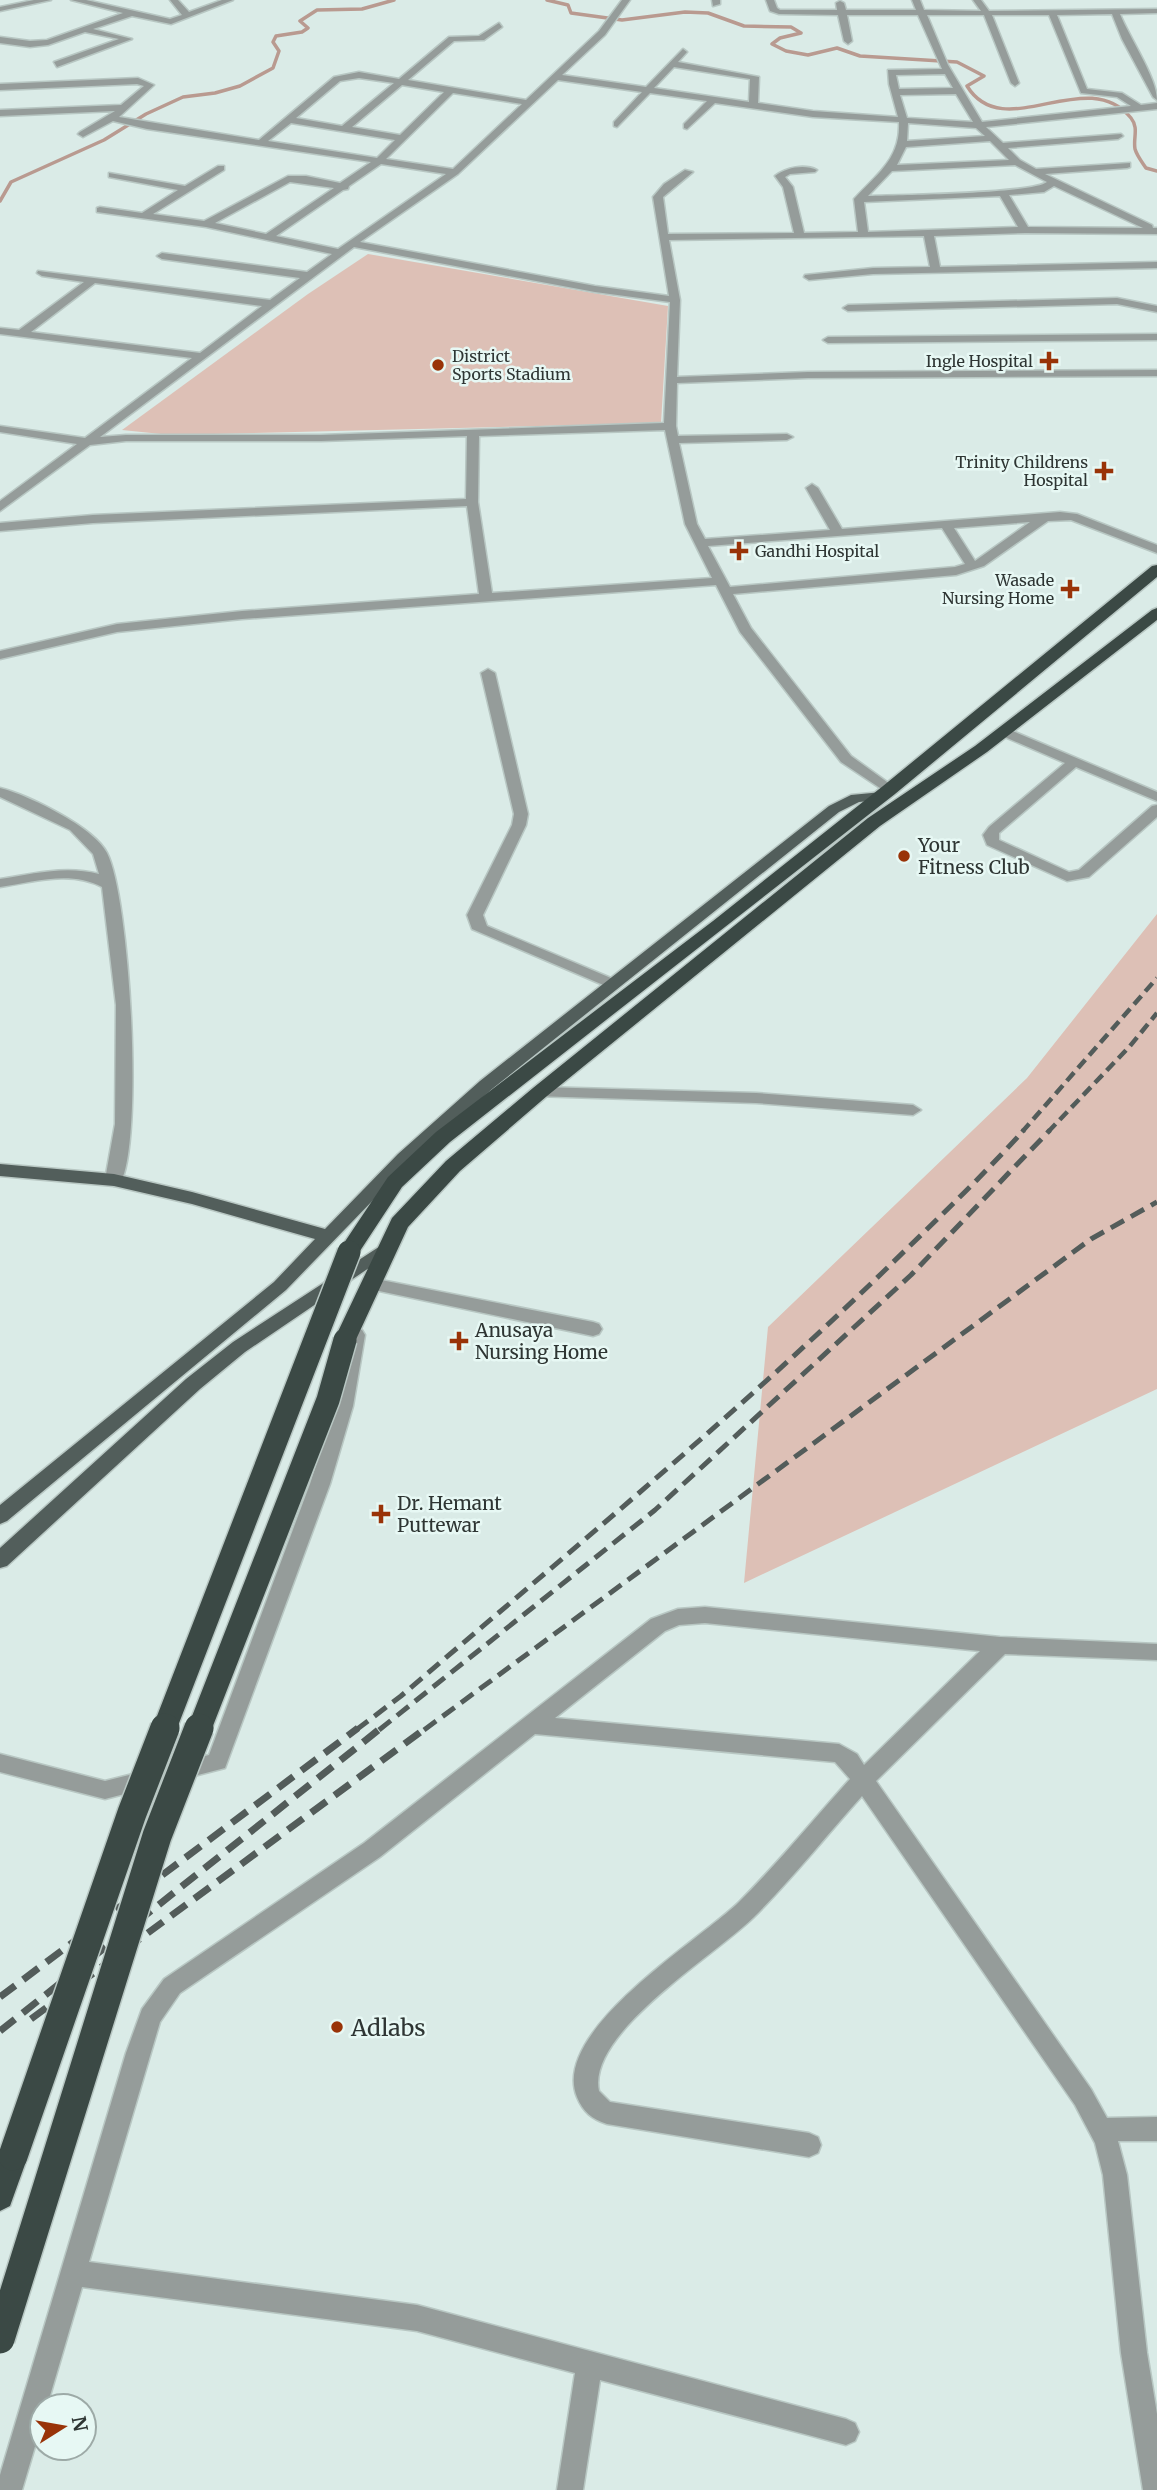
<svg xmlns="http://www.w3.org/2000/svg" width="1157" height="2490" font-family="Merriweather,serif">
<style>
.green{fill:#ddc0b6}
.lines{fill:none;stroke-linecap:round;stroke-linejoin:round}
.stream{stroke:#b99a90;stroke-width:3.5}
.minor-casing{stroke:#b8c7c3;stroke-width:3}
.major-casing{stroke:#b8c7c3;stroke-width:3}
.highway-casing{stroke:#b8c7c3;stroke-width:3}
.minor{fill:#959c9a;fill-rule:evenodd}
.major{fill:#525e5b;fill-rule:evenodd}
.highway{fill:#3b4945;fill-rule:evenodd}
.rail-far2{stroke:#535c5a;stroke-width:4.5;stroke-dasharray:11 6;stroke-linecap:butt}
.rail-far1{stroke:#535c5a;stroke-width:5;stroke-dasharray:15 8;stroke-linecap:butt}
.rail{stroke:#535c5a;stroke-width:7;stroke-dasharray:19 10;stroke-linecap:butt}
.highway-bridge-far1-casing{stroke:#b8c7c3;stroke-width:26;stroke-linecap:butt}
.highway-bridge-casing{stroke:#b8c7c3;stroke-width:32;stroke-linecap:butt}
.highway-bridge-far1{stroke:#3b4945;stroke-width:23}
.highway-bridge{stroke:#3b4945;stroke-width:29}
.poi-dot{fill:#993308;stroke:#e7f8f4;stroke-width:2.5}
.labels{text-anchor:middle;dominant-baseline:central;stroke-width:5;stroke-linejoin:round;paint-order:stroke}
.far-poi-label{font-size:16px;fill:#2e3533;stroke:#e7f8f4;text-anchor:end}
.poi-label{font-size:19px;fill:#2e3533;stroke:#e7f8f4;text-anchor:start}
.near-poi-label{font-size:23px;fill:#2e3533;stroke:#e7f8f4;text-anchor:start}
</style>
<rect width="100%" height="100%" fill="#daebe7"/>
<!-- green -->
<g class="green">
<path d="M368,254L668,306L661,423L171,435L122,430L308,294Z"/>
<path d="M1157,914V1389L744,1583L768,1327L1027,1078Z"/>
</g>
<g class="lines">
<!-- stream -->
<g class="stream">
<path d="M547,0L568,5L571,13L622,20L685,12L708,13L744,26L791,27L801,33L780,38L772,44L786,51L808,55L837,48L860,56L957,62L984,76L967,86C1004,146 1086,63 1131,118C1139,128 1133,138 1135,149C1137,156 1142,162 1146,168L1157,171"/>
<path d="M0,201L11,182L104,140L146,114L183,97L215,93L240,86L273,68L279,51L273,42L276,36L302,32L308,28L300,21L317,10L362,9L394,0"/>
</g>
<!-- minor casing -->
<g class="minor-casing">
<g id="minor">
<path d="M34,0H51L0,11V7Z"/>
<path d="M71,0H86L170,19L182,15L170,0H178L189,12L222,0H233L171,24L132,16L93,29L132,39L57,67L54,62L119,39L85,32L48,45L30,47L0,43V37L30,41L47,40L123,13Z"/>
<path d="M622,0H630L605,35L562,75L646,87L683,49L687,52L678,62L759,77L758,103L813,111L898,117L889,84L888,70L942,69L918,15H847L852,41L848,44L844,41L838,15L779,14L770,11L766,0H774L777,8L780,10H837L836,3L840,1L844,3L846,10H916L912,0H920L924,10L981,11L973,0H981L989,11L1157,9V13L1120,14C1129,37 1157,78 1157,100L1153,97L1122,39L1112,14L1057,15L1087,89L1122,93L1141,105L1157,103V109L986,127L1003,143L1121,134L1123,136L1118,139L1008,148L1020,160L1036,169L1130,163V167L1127,168L1045,174L1152,225L1153,228H1157V234L1025,233L934,236L940,267L1157,262V268L873,274L809,280L804,277L805,275L873,268L930,267L924,236L669,240L680,300L677,377L808,372L1157,370V376L808,378L677,383L676,426L678,436L787,434L793,437L787,440L679,443L697,524L705,539L830,530L806,488L812,484L818,488L842,529L1060,512L1077,514L1157,545V553L1071,520L1048,521L984,566L956,575L733,594L751,628L851,756L894,787L896,790L889,794L841,762L740,632L716,585L242,619L117,632L0,659V651L117,624L242,611L479,594L467,506L93,523L0,531V523L93,515L466,499L467,436L321,441H126L90,445L0,511V501L77,444L0,432V426L85,438L192,358L0,334V328L19,330L84,282L42,276L37,273L38,271L270,300L300,278L162,259L157,256L162,253L307,272L332,254L206,227L97,212V208L100,207L142,213L178,190L109,177V173L185,186L218,166H224V170L153,214L204,221L288,176H306L340,183L371,162L147,129L113,121L83,137L78,134L80,132L115,111L0,116V110L121,105L144,86L137,84L0,90V84L138,78L154,85L119,117L259,140L334,77L359,72L399,79L449,37L479,36L499,23L502,27L484,40L454,41L408,80L526,100L599,31ZM927,15H984L1011,83L1015,86L1019,83L992,15H1049L1081,93L1117,97L1131,106L982,122L948,65ZM674,67L750,79L749,102L654,88ZM945,74L953,88L899,89L896,75ZM359,78L394,83L342,126L296,118L340,81ZM558,80L642,92L614,122V126L617,127L650,93L707,101L684,124V128L687,129L715,103L813,117L899,122C901,159 876,175 854,199L858,232L804,233L793,187L785,177L790,174L815,172L817,170C805,164 786,167 775,176L783,187L794,233L668,234L663,197L693,172L685,170L664,184L653,197L669,296L595,286L360,242L458,174ZM402,85L444,92L400,135L352,127ZM453,93L522,104L453,169L386,159ZM956,94L973,122L907,118L900,95ZM291,123L395,140L377,158L268,141ZM908,123L976,128L985,136L907,141ZM990,141L1009,160L897,165L906,147ZM381,164L446,174L338,249L276,236L343,190L348,189L349,186ZM1015,165L1047,182C1032,194 896,195 868,196L892,171ZM290,182L334,188L266,234L215,223ZM1054,186L1143,228L1028,227L1009,195L1044,192ZM1000,196L1018,227L868,232L864,202ZM354,247L595,292L670,302L664,423L321,435H126L100,437ZM95,283L262,306L200,353L31,332ZM665,430L685,524L712,578L492,593L478,502L479,436ZM1030,522L975,561L954,528ZM942,528L965,564L955,567L730,587L708,546Z"/>
<path d="M712,0H720V4L713,6Z"/>
<path d="M1117,298L1157,306V312L1117,304L848,311L843,308L848,305Z"/>
<path d="M1157,334V340L828,343L823,340L828,337Z"/>
<path d="M488,669L495,673L528,814L526,825L483,915L487,926L618,981L621,984L618,987H608L472,929L467,915L512,825L514,814L481,673Z"/>
<path d="M1003,727L1157,792V801L1076,767L999,833V840L1069,872L1079,870L1152,806L1157,805V817L1089,877L1067,881L987,845L983,835L989,827L1065,763L998,734L996,731Z"/>
<path d="M0,788C28,795 94,827 107,853C130,897 144,1142 120,1184L114,1186L105,1180L115,1124L116,1005L102,887C71,870 33,882 0,887V879C33,874 65,865 99,874L93,854L70,830L0,797Z"/>
<path d="M540,1087L756,1093L913,1105L921,1110L913,1115L756,1103L534,1096L532,1092L534,1088Z"/>
<path d="M371,1278L593,1322L599,1324L602,1329L599,1334L593,1336L365,1288L362,1284L365,1280Z"/>
<path d="M356,1328L362,1330L365,1335L353,1406L330,1484L225,1768L105,1799L0,1772V1754L105,1781L209,1755L310,1484L335,1406L347,1335L350,1330Z"/>
<path d="M705,1607L1000,1637L1157,1644V1660L1005,1654L876,1781L1091,2089L1107,2118L1157,2117V2141H1118L1127,2175L1147,2353L1157,2414V2490H1143L1121,2353L1103,2175L1095,2143L1075,2105L862,1796C826,1836 792,1879 754,1917C717,1954 586,2033 599,2091L610,2102L809,2133L818,2137L821,2145L818,2153L809,2157L607,2124C592,2119 583,2112 577,2097C550,2031 699,1941 739,1902C778,1863 813,1820 850,1779L835,1762L535,1734L380,1857L180,1993L160,2022L89,2262L417,2305L846,2419L855,2423L859,2432L855,2441L846,2445L600,2380L583,2490H557L575,2373L417,2331L82,2287L47,2406H42V2423L22,2490H0V2475L126,2053L142,2009L164,1979L364,1843L651,1619L678,1609ZM705,1623L980,1651L864,1765L857,1754L839,1744L555,1718L665,1631L679,1625Z"/>
</g>
</g>
<!-- major casing -->
<g class="major-casing">
<g id="major">
<path d="M882,792L889,796L887,799L859,802L839,812L492,1089L410,1162L286,1290L7,1521L0,1524V1505L274,1282L315,1239L192,1204L114,1186L0,1176V1164L114,1174L192,1192L325,1229L398,1154L480,1081L829,806L851,795Z"/>
<path d="M388,1241L394,1243L397,1247L394,1251L245,1352L200,1389L7,1566L0,1568V1548L186,1379L233,1342Z"/>
</g>
</g>
<!-- highway casing -->
<g class="highway-casing">
<g id="highway">
<path d="M1157,565V577L895,794L450,1142L402,1187L356,1257L349,1259L342,1257L338,1252L388,1177L436,1132L713,921L883,786L1152,566Z"/>
<path d="M1157,608V620L987,752L880,826L547,1096L460,1171L408,1227L353,1346L345,1348L337,1346L334,1340L392,1218L446,1161L533,1088L868,818L975,746L1152,610Z"/>
<path d="M13,2142L23,2146L28,2156L10,2206L0,2211V2152L3,2146Z"/>
</g>
</g>
<!-- minor -->
<use href="#minor" class="minor"/>
<!-- major -->
<use href="#major" class="major"/>
<!-- highway -->
<use href="#highway" class="highway"/>
<!-- rail-far2 -->
<g class="rail-far2">
<path d="M1022,1132L1157,978"/>
<path d="M1048,1132L1130,1046L1157,1013"/>
</g>
<!-- rail-far1 -->
<g class="rail-far1">
<path d="M356,1730L401,1696C563,1557 729,1421 882,1273C930,1226 979,1180 1024,1130"/>
<path d="M379,1730L655,1510L911,1275L1050,1130"/>
<path d="M424,1730L1091,1239L1157,1202"/>
</g>
<!-- rail -->
<g class="rail">
<path d="M0,1997L358,1728"/>
<path d="M31,2019L426,1728"/>
<path d="M0,2031L381,1728"/>
</g>
<!-- highway-bridge-far1 casing -->
<g class="highway-bridge-far1-casing">
<g id="highway-bridge-far1">
<path d="M164,1730L349,1252"/>
<path d="M199,1730L328,1400L345,1340"/>
</g>
</g>
<!-- highway-bridge casing -->
<g class="highway-bridge-casing">
<g id="highway-bridge">
<path d="M13,2156L132,1813L165,1728"/>
<path d="M0,2339L157,1836L199,1728"/>
</g>
</g>
<!-- highway-bridge-far1 -->
<use href="#highway-bridge-far1" class="highway-bridge-far1"/>
<!-- highway-bridge -->
<use href="#highway-bridge" class="highway-bridge"/>
</g>
<!-- markers -->
<g class="poi-dot">
<path d="M1045.5 350.5h7v7h7v7h-7v7h-7v-7h-7v-7h7z"/>
<circle cx="438" cy="365" r="7"/>
<path d="M1100.5 460.5h7v7h7v7h-7v7h-7v-7h-7v-7h7z"/>
<path d="M735.5 540.5h7v7h7v7h-7v7h-7v-7h-7v-7h7z"/>
<path d="M1066.5 578.5h7v7h7v7h-7v7h-7v-7h-7v-7h7z"/>
<circle cx="904" cy="856" r="7"/>
<path d="M455.5 1330.5h7v7h7v7h-7v7h-7v-7h-7v-7h7z"/>
<path d="M377.5 1503.5h7v7h7v7h-7v7h-7v-7h-7v-7h7z"/>
<circle cx="337" cy="2027" r="7"/>
</g>
<g class="labels">
<!-- far-poi labels -->
<g class="far-poi-label">
<text x="452" y="356" text-anchor="start">District<tspan x="452" dy="18">Sports Stadium</tspan></text>
<text x="1033" y="361">Ingle Hospital</text>
<text x="1088" y="462">Trinity Childrens<tspan x="1088" dy="18">Hospital</tspan></text>
<text x="755" y="551" text-anchor="start">Gandhi Hospital</text>
<text x="1054" y="580">Wasade<tspan x="1054" dy="18">Nursing Home</tspan></text>
</g>
<!-- poi labels -->
<g class="poi-label">
<text x="918" y="845">Your<tspan x="918" dy="22">Fitness Club</tspan></text>
<text x="475" y="1330">Anusaya<tspan x="475" dy="22">Nursing Home</tspan></text>
<text x="397" y="1503">Dr. Hemant<tspan x="397" dy="22">Puttewar</tspan></text>
</g>
<!-- near-poi labels -->
<g class="near-poi-label">
<text x="351" y="2027">Adlabs</text>
</g>
</g>
<!-- north arrow -->
<g transform="translate(63 2427) rotate(79)"><circle r="33" fill="#e7f8f4" stroke="#9daaa7" stroke-width="2"/>
<path d="M0-5L12 26L0 18L-12 26Z" fill="#993308"/>
<text y="-10" font-size="19" font-weight="bold" text-anchor="middle" fill="#2e3533">N</text>
</g>
</svg>
